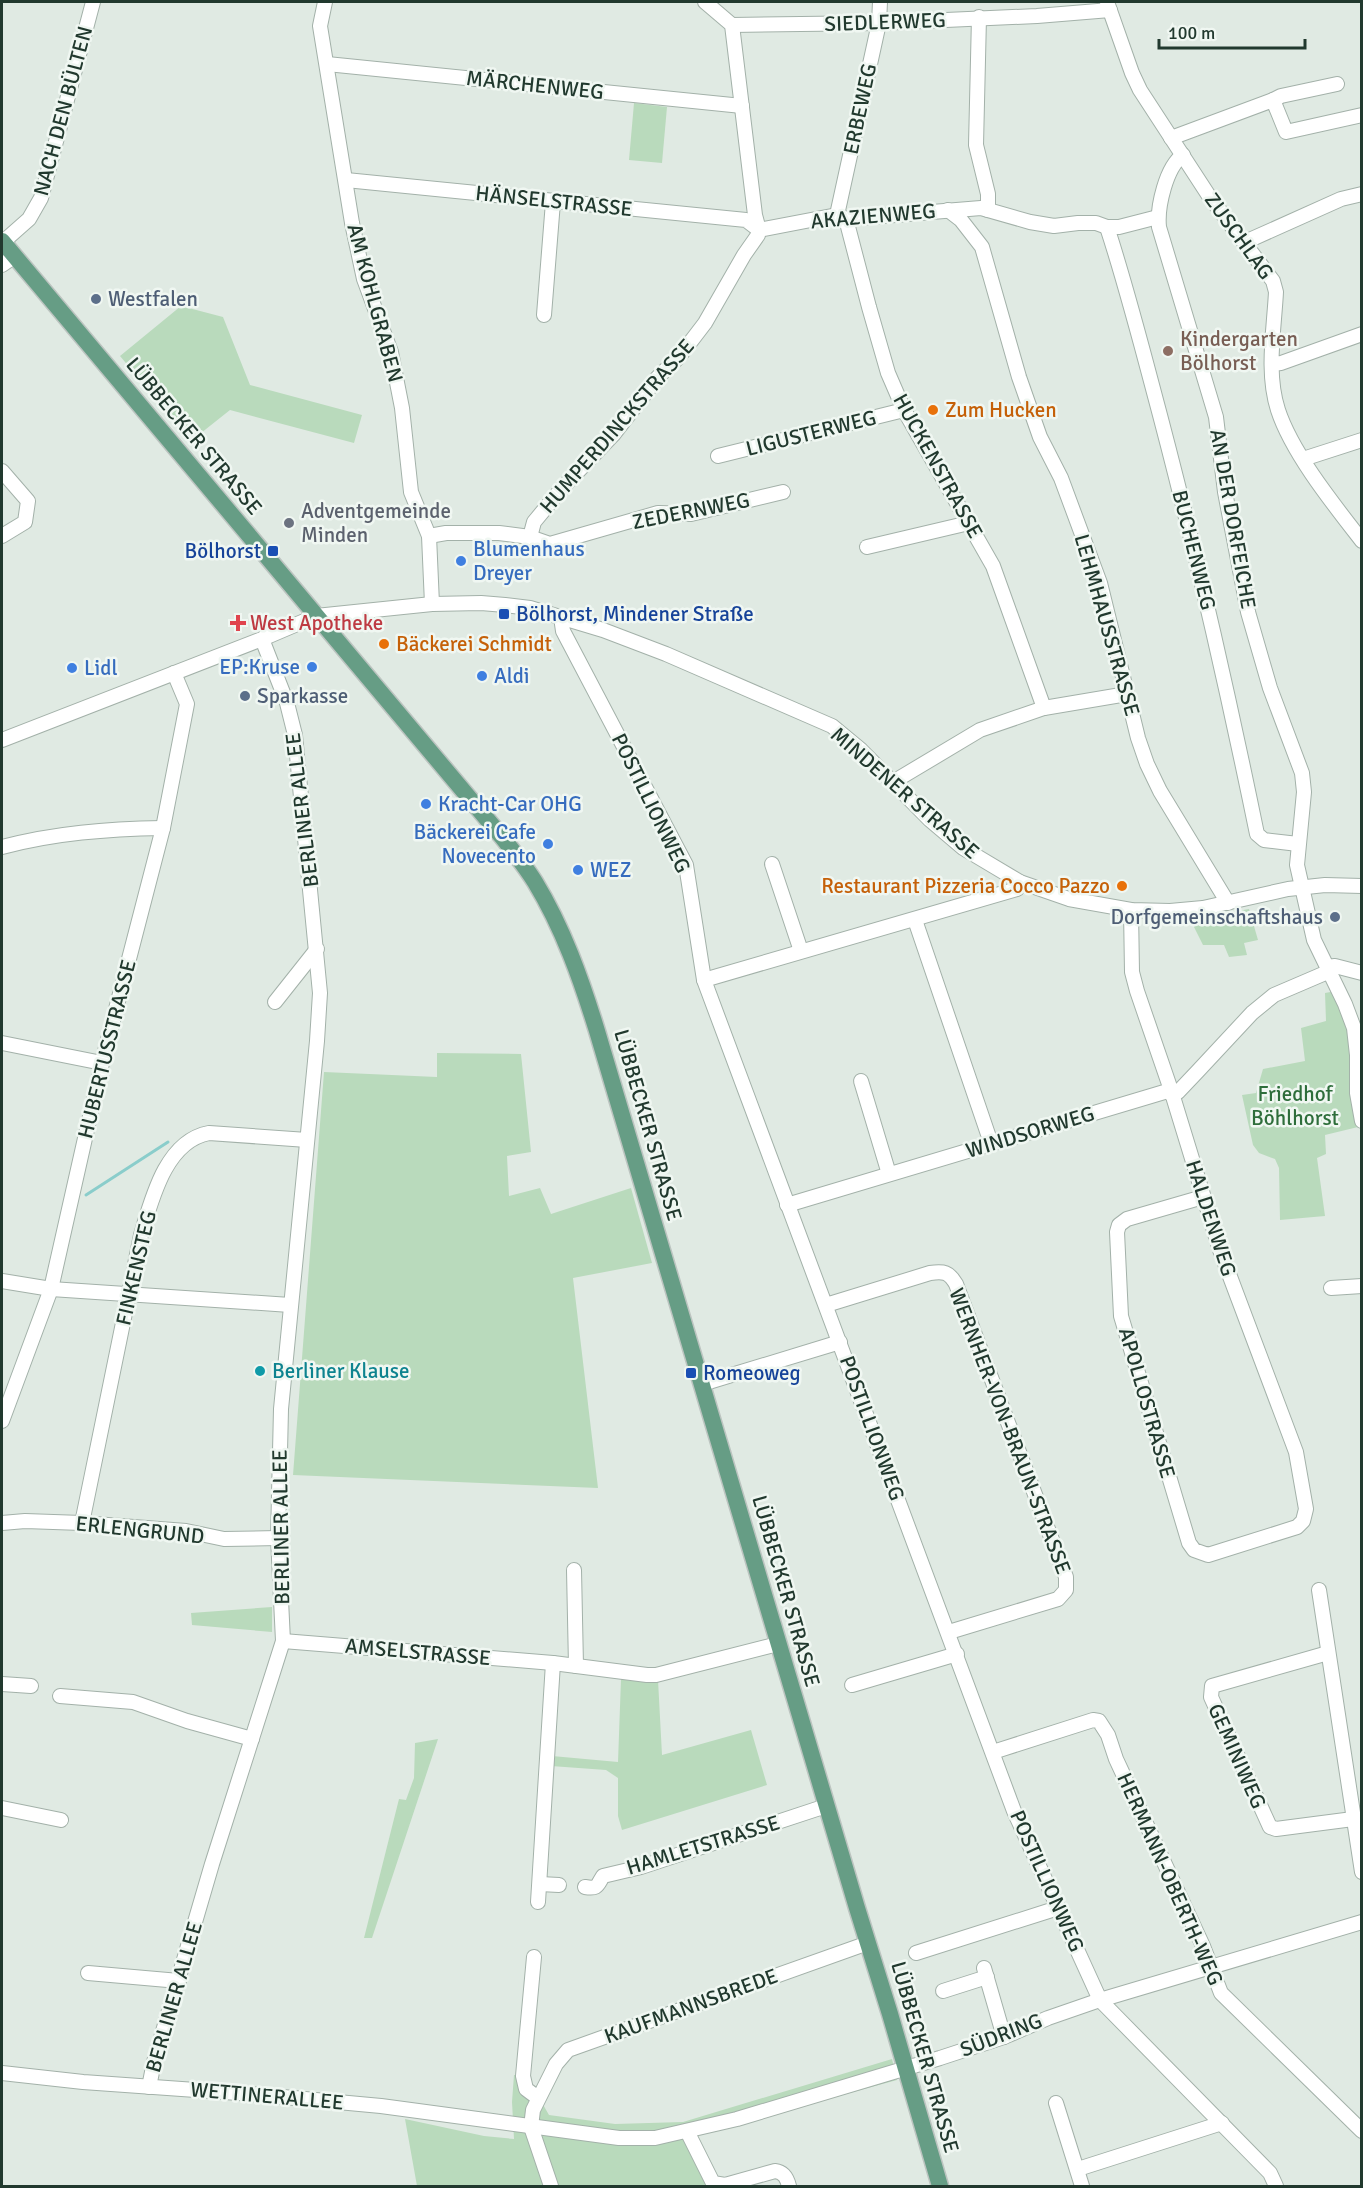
<svg xmlns="http://www.w3.org/2000/svg" width="1363" height="2188" font-family="Signika,sans-serif">
<style>
.green{fill:#b9dabc}
.lines{fill:none;stroke-linecap:round;stroke-linejoin:round}
.stream{stroke:#8acdcb;stroke-width:3}
.minor-casing{stroke:#a3b1a9;stroke-width:16}
.major-casing{stroke:#bcc4c0;stroke-width:19}
.minor{stroke:#fff;stroke-width:14}
.major{stroke:#669d85;stroke-width:16}
.service-dot{fill:#5c6f8a;stroke:#f0f7f2;stroke-width:2}
.education-dot{fill:#8d6e63;stroke:#f0f7f2;stroke-width:2}
.food-dot{fill:#e8710a;stroke:#f0f7f2;stroke-width:2}
.worship-dot{fill:#6b7280;stroke:#f0f7f2;stroke-width:2}
.transit-dot{fill:#1a4fb4;stroke:#f0f7f2;stroke-width:2}
.shop-dot{fill:#3f7fe0;stroke:#f0f7f2;stroke-width:2}
.health-dot{fill:#e0444e;stroke:#f0f7f2;stroke-width:2}
.culture-dot{fill:#0f9aa8;stroke:#f0f7f2;stroke-width:2}
.labels{text-anchor:middle;dominant-baseline:central;stroke-width:5;stroke-linejoin:round;paint-order:stroke}
.street-label{font-size:21px;fill:#21392e;stroke:#f0f7f2}
.service-label{font-size:21px;fill:#4e5e75;stroke:#f0f7f2;text-anchor:start}
.education-label{font-size:21px;fill:#785e54;stroke:#f0f7f2;text-anchor:start}
.food-label{font-size:21px;fill:#c56008;stroke:#f0f7f2;text-anchor:start}
.worship-label{font-size:21px;fill:#5b616d;stroke:#f0f7f2;text-anchor:start}
.shop-label{font-size:21px;fill:#366cbe;stroke:#f0f7f2;text-anchor:start}
.transit-label{font-size:21px;fill:#164399;stroke:#f0f7f2;text-anchor:start}
.health-label{font-size:21px;fill:#be3a42;stroke:#f0f7f2;text-anchor:start}
.park-label{font-size:21px;fill:#2e6e3b;stroke:#f0f7f2}
.culture-label{font-size:21px;fill:#0d838f;stroke:#f0f7f2;text-anchor:start}
</style>
<rect width="100%" height="100%" fill="#e0eae3"/>
<!-- green -->
<g class="green">
<path d="M634,103L667,107L662,163L629,160Z"/>
<path d="M181,306L223,317L250,385L362,415L354,443L230,410L191,441L120,356Z"/>
<path d="M1249,909L1258,940L1244,943L1247,955L1229,957L1224,945H1203L1194,927L1199,918Z"/>
<path d="M1336,991L1350,1034L1353,1092L1358,1127L1325,1135L1326,1154L1317,1158L1325,1216L1280,1220L1279,1168L1275,1159L1259,1153L1253,1145L1242,1095L1256,1093L1263,1069L1305,1061L1301,1028L1326,1021L1325,993Z"/>
<path d="M437,1053L521,1054L531,1152L507,1156L509,1196L540,1188L551,1214L631,1188L652,1263L573,1278L598,1488L293,1475L324,1072L437,1077Z"/>
<path d="M272,1607V1632L192,1625L191,1613Z"/>
<path d="M621,1679L658,1680L662,1755L751,1730L767,1785L622,1830L618,1816V1778L606,1770L551,1766L552,1756L618,1762Z"/>
<path d="M438,1739L372,1938H364L399,1799L406,1800L414,1778L415,1743Z"/>
<path d="M892,2059L897,2080L686,2138L707,2186H417L405,2119L484,2136L514,2139L512,2102L514,2075H526L549,2115L615,2124L683,2122Z"/>
</g>
<g class="lines">
<!-- stream -->
<path class="stream" d="M86,1195L168,1142"/>
<!-- minor casing -->
<g class="minor-casing">
<g id="minor">
<path d="M325,2L320,26L352,223L364,279L391,352L402,408L411,492L429,536L432,604"/>
<path d="M705,2L732,25L755,215L759,230"/>
<path d="M1107,2L1132,73L1140,90L1209,196L1273,281L1276,292C1274,330 1266,373 1278,410C1292,453 1334,505 1362,541"/>
<path d="M979,17L976,145L988,194V210"/>
<path d="M732,25L879,23L1037,16L1110,10"/>
<path d="M327,64L742,106"/>
<path d="M1273,100L1281,96L1337,84"/>
<path d="M1171,138L1273,100L1286,132L1362,115"/>
<path d="M1183,155C1166,167 1157,207 1159,227L1216,417L1225,492L1248,612L1270,688L1302,773L1304,792L1297,865L1314,940L1345,1004L1354,1028L1357,1055V1093L1362,1121"/>
<path d="M346,180L746,220L759,230"/>
<path d="M948,210L961,220L982,247L1019,377L1040,437L1061,478L1100,583L1138,738L1147,764L1160,791L1228,903"/>
<path d="M837,215L879,23L880,2"/>
<path d="M846,219L869,307L888,373L904,410L993,566L1044,708"/>
<path d="M1107,227C1124,279 1138,332 1152,385C1192,534 1226,683 1257,834L1264,840L1298,844"/>
<path d="M759,230L837,215L846,219L981,208L1030,222L1054,226L1078,223H1096L1107,227H1119L1158,217"/>
<path d="M3,242L29,219L41,198L93,2"/>
<path d="M1245,242L1341,199L1362,194"/>
<path d="M2,265L15,256"/>
<path d="M544,315L553,202"/>
<path d="M1272,364L1281,363L1362,334"/>
<path d="M718,456L904,410"/>
<path d="M1303,459L1362,440"/>
<path d="M2,471L28,501L25,522L2,536"/>
<path d="M429,536L446,533H499L530,537L550,544L658,513L691,514L783,492"/>
<path d="M530,537L534,522L563,487L613,435L658,377L679,357L705,323L744,255L758,235L759,230"/>
<path d="M867,547L969,523"/>
<path d="M561,617L563,631L686,865L704,980L1014,1811L1100,2000L1270,2173L1276,2186"/>
<path d="M2,740L262,639L316,616L432,604L481,603L505,605L530,608L603,630L666,654L832,726L861,750L930,820L963,848L1020,882L1069,899L1131,910L1170,911L1203,908L1288,889L1325,885L1362,886"/>
<path d="M893,782L980,730L1044,708L1127,694"/>
<path d="M2,847C55,833 107,829 163,828"/>
<path d="M772,864L801,951"/>
<path d="M1131,910L1132,972L1137,991L1171,1090L1220,1250L1296,1452L1306,1509L1303,1521L1297,1527L1208,1555L1194,1550L1189,1543L1121,1316L1117,1232L1119,1225L1127,1219L1203,1197"/>
<path d="M915,920L991,1143"/>
<path d="M1327,967L1335,966L1362,973"/>
<path d="M704,980L1017,889L1020,882"/>
<path d="M275,1002L317,949"/>
<path d="M2,1043L102,1063"/>
<path d="M861,1081L889,1174"/>
<path d="M1172,1095L1178,1092L1197,1072L1252,1013L1274,995L1330,971"/>
<path d="M787,1205L1171,1090"/>
<path d="M2,1281L51,1289L290,1305"/>
<path d="M1331,1288L1362,1286"/>
<path d="M826,1305L930,1273C944,1271 949,1272 956,1284L1066,1577V1590L1058,1599L949,1632"/>
<path d="M702,1384L840,1342"/>
<path d="M2,1421L51,1289L102,1063L163,828L187,704L174,673"/>
<path d="M2,1523L25,1521L82,1523L186,1531L224,1539L278,1538"/>
<path d="M82,1523L141,1235C152,1198 166,1141 209,1133L307,1140"/>
<path d="M574,1570L576,1666"/>
<path d="M1319,1590L1362,1872"/>
<path d="M283,1641L553,1663L647,1675H656L778,1644"/>
<path d="M1328,1653L1212,1686L1211,1697L1270,1827L1276,1829L1353,1819"/>
<path d="M2,1684L31,1686"/>
<path d="M852,1685L957,1654"/>
<path d="M60,1696L133,1702L187,1721L252,1739"/>
<path d="M993,1752L1093,1720L1099,1721L1108,1735L1116,1759L1203,1946L1221,1993L1362,2131"/>
<path d="M2,1808L61,1820"/>
<path d="M540,1884L559,1885"/>
<path d="M585,1887C598,1889 597,1886 603,1876L641,1867L826,1806"/>
<path d="M538,1902L553,1663"/>
<path d="M916,1953L1058,1908"/>
<path d="M534,1957L523,2076L526,2089L538,2098"/>
<path d="M984,1968L1004,2037"/>
<path d="M88,1973L179,1981"/>
<path d="M943,1991L987,1977"/>
<path d="M2,2073L83,2082L252,2094L381,2106L619,2138H655L737,2119L940,2058L1004,2037L1048,2018L1100,2000L1362,1922"/>
<path d="M149,2087L154,2062L212,1864L283,1641L278,1538L281,1409L317,1041L320,993L295,735L287,703L262,639"/>
<path d="M1056,2103L1082,2186"/>
<path d="M687,2131L713,2183L725,2185L775,2171C784,2172 787,2178 789,2186"/>
<path d="M1078,2169L1222,2123"/>
<path d="M551,2186L531,2127L533,2110L556,2064L568,2050L868,1943"/>
</g>
</g>
<!-- major casing -->
<g class="major-casing">
<path id="major" d="M2,241L502,837C513,851 525,866 535,882C563,928 581,979 597,1031L857,1908L890,2014L940,2186"/>
</g>
<!-- minor -->
<use href="#minor" class="minor"/>
<!-- major -->
<use href="#major" class="major"/>
</g>
<!-- markers -->
<g class="service-dot">
<circle cx="96" cy="299" r="6"/>
<circle cx="245" cy="696" r="6"/>
<circle cx="1335" cy="917" r="6"/>
</g>
<circle class="education-dot" cx="1168" cy="351" r="6"/>
<g class="food-dot">
<circle cx="933" cy="410" r="6"/>
<circle cx="384" cy="644" r="6"/>
<circle cx="1122" cy="886" r="6"/>
</g>
<circle class="worship-dot" cx="289" cy="523" r="6"/>
<g class="transit-dot">
<rect x="267" y="545" width="12" height="12" rx="3"/>
<rect x="498" y="608" width="12" height="12" rx="3"/>
<rect x="685" y="1367" width="12" height="12" rx="3"/>
</g>
<g class="shop-dot">
<circle cx="461" cy="561" r="6"/>
<circle cx="312" cy="667" r="6"/>
<circle cx="72" cy="668" r="6"/>
<circle cx="482" cy="676" r="6"/>
<circle cx="426" cy="804" r="6"/>
<circle cx="548" cy="844" r="6"/>
<circle cx="578" cy="870" r="6"/>
</g>
<path class="health-dot" d="M235 614h6v6h6v6h-6v6h-6v-6h-6v-6h6z"/>
<circle class="culture-dot" cx="260" cy="1371" r="6"/>
<g class="labels">
<!-- street labels -->
<g class="street-label">
<text transform="translate(885 22) rotate(-2)">SIEDLERWEG</text>
<text transform="translate(535 85) rotate(6)">MÄRCHENWEG</text>
<text transform="translate(860 109) rotate(-78)">ERBEWEG</text>
<text transform="translate(63 111) rotate(-75)">NACH DEN BÜLTEN</text>
<text transform="translate(554 201) rotate(6)">HÄNSELSTRASSE</text>
<text transform="translate(873 216) rotate(-5)">AKAZIENWEG</text>
<text transform="translate(1239 236) rotate(54)">ZUSCHLAG</text>
<text transform="translate(375 303) rotate(75)">AM KOHLGRABEN</text>
<text transform="translate(617 426) rotate(-49)">HUMPERDINCKSTRASSE</text>
<text transform="translate(811 433) rotate(-14)">LIGUSTERWEG</text>
<text transform="translate(194 436) rotate(50)">LÜBBECKER STRASSE</text>
<text transform="translate(938 466) rotate(61)">HUCKENSTRASSE</text>
<text transform="translate(691 511) rotate(-11)">ZEDERNWEG</text>
<text transform="translate(1233 519) rotate(80)">AN DER DORFEICHE</text>
<text transform="translate(1194 550) rotate(76)">BUCHENWEG</text>
<text transform="translate(1107 625) rotate(74)">LEHMHAUSSTRASSE</text>
<text transform="translate(905 793) rotate(41)">MINDENER STRASSE</text>
<text transform="translate(651 803) rotate(64)">POSTILLIONWEG</text>
<text transform="translate(302 810) rotate(-97)">BERLINER ALLEE</text>
<text transform="translate(107 1049) rotate(-76)">HUBERTUSSTRASSE</text>
<text transform="translate(648 1125) rotate(74)">LÜBBECKER STRASSE</text>
<text transform="translate(1030 1132) rotate(-17)">WINDSORWEG</text>
<text transform="translate(1211 1218) rotate(72)">HALDENWEG</text>
<text transform="translate(136 1268) rotate(-77)">FINKENSTEG</text>
<text transform="translate(1147 1403) rotate(74)">APOLLOSTRASSE</text>
<text transform="translate(872 1428) rotate(70)">POSTILLIONWEG</text>
<text transform="translate(1010 1431) rotate(69)">WERNHER-VON-BRAUN-STRASSE</text>
<text transform="translate(281 1527) rotate(-91)">BERLINER ALLEE</text>
<text transform="translate(140 1530) rotate(6)">ERLENGRUND</text>
<text transform="translate(786 1591) rotate(74)">LÜBBECKER STRASSE</text>
<text transform="translate(418 1652) rotate(5)">AMSELSTRASSE</text>
<text transform="translate(1237 1756) rotate(66)">GEMINIWEG</text>
<text transform="translate(703 1845) rotate(-17)">HAMLETSTRASSE</text>
<text transform="translate(1170 1879) rotate(66)">HERMANN-OBERTH-WEG</text>
<text transform="translate(1047 1881) rotate(66)">POSTILLIONWEG</text>
<text transform="translate(174 1997) rotate(-74)">BERLINER ALLEE</text>
<text transform="translate(691 2006) rotate(-20)">KAUFMANNSBREDE</text>
<text transform="translate(1001 2035) rotate(-21)">SÜDRING</text>
<text transform="translate(925 2057) rotate(74)">LÜBBECKER STRASSE</text>
<text transform="translate(267 2096) rotate(5)">WETTINERALLEE</text>
</g>
<!-- service labels -->
<g class="service-label">
<text x="108" y="299">Westfalen</text>
<text x="257" y="696">Sparkasse</text>
<text x="1323" y="917" text-anchor="end">Dorfgemeinschaftshaus</text>
</g>
<!-- education labels -->
<g class="education-label">
<text x="1180" y="339">Kindergarten<tspan x="1180" dy="24">Bölhorst</tspan></text>
</g>
<!-- food labels -->
<g class="food-label">
<text x="945" y="410">Zum Hucken</text>
<text x="396" y="644">Bäckerei Schmidt</text>
<text x="1110" y="886" text-anchor="end">Restaurant Pizzeria Cocco Pazzo</text>
</g>
<!-- worship labels -->
<g class="worship-label">
<text x="301" y="511">Adventgemeinde<tspan x="301" dy="24">Minden</tspan></text>
</g>
<!-- shop labels -->
<g class="shop-label">
<text x="473" y="549">Blumenhaus<tspan x="473" dy="24">Dreyer</tspan></text>
<text x="300" y="667" text-anchor="end">EP:Kruse</text>
<text x="84" y="668">Lidl</text>
<text x="494" y="676">Aldi</text>
<text x="438" y="804">Kracht-Car OHG</text>
<text x="536" y="832" text-anchor="end">Bäckerei Cafe<tspan x="536" dy="24">Novecento</tspan></text>
<text x="590" y="870">WEZ</text>
</g>
<!-- transit labels -->
<g class="transit-label">
<text x="261" y="551" text-anchor="end">Bölhorst</text>
<text x="516" y="614">Bölhorst, Mindener Straße</text>
<text x="703" y="1373">Romeoweg</text>
</g>
<!-- health labels -->
<g class="health-label">
<text x="250" y="623">West Apotheke</text>
</g>
<!-- park labels -->
<g class="park-label">
<text x="1295" y="1094">Friedhof<tspan x="1295" dy="24">Böhlhorst</tspan></text>
</g>
<!-- culture labels -->
<g class="culture-label">
<text x="272" y="1371">Berliner Klause</text>
</g>
</g>
<!-- border -->
<rect width="1363" height="2188" fill="none" stroke="#21392e" stroke-width="6"/>
<!-- scale -->
<path d="M1159 39v9h146v-9" fill="none" stroke="#21392e" stroke-width="3"/>
<text x="1168" y="39" font-size="18" fill="#21392e" stroke="#f0f7f2" stroke-width="4.5" paint-order="stroke">100 m</text>
</svg>
